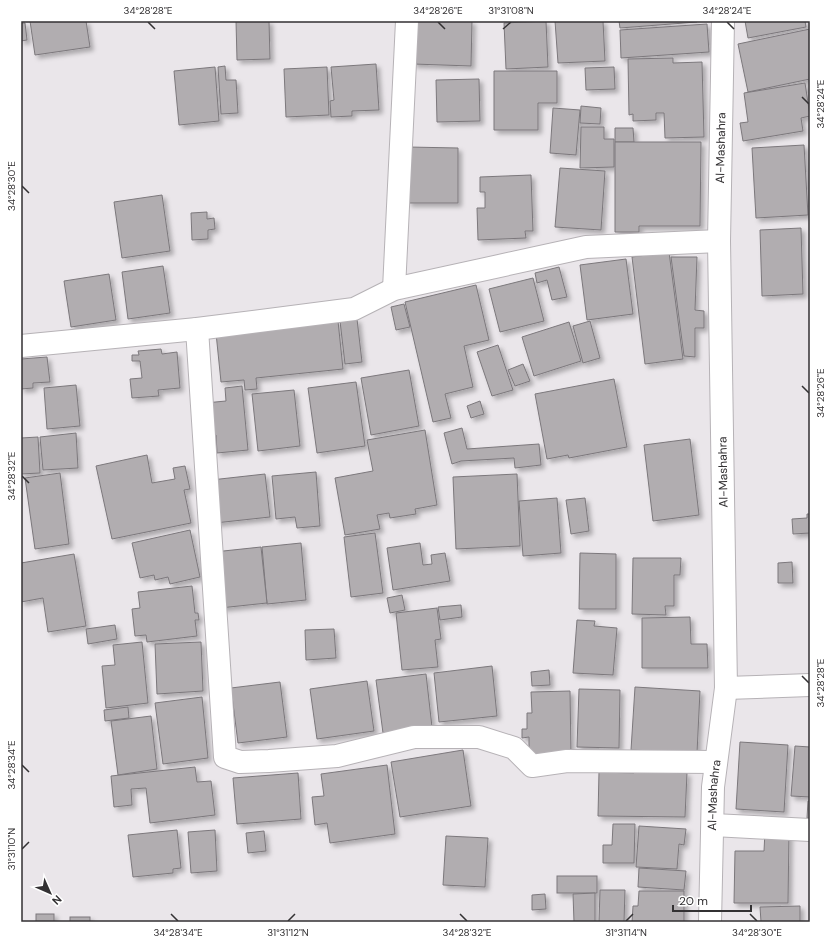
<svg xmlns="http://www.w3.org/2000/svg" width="831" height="943" font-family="'DM Sans',sans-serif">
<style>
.building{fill:#b1adb0;stroke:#7c787c;filter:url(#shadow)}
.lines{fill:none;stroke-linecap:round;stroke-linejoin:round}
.minor-casing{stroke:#b6b2b6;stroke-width:24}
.minor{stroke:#fff;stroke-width:22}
.ticks{fill:none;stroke:#333133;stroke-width:1.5}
.labels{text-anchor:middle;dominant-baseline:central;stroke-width:3.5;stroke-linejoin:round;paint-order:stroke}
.street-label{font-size:12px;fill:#333133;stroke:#fff}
.neatline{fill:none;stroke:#333133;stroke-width:1.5}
.ticks-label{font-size:10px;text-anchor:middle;fill:#333133}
</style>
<defs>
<filter id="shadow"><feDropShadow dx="3.5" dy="3.5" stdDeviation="2" flood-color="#0004"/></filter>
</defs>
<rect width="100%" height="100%" fill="#eae6ea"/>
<!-- building -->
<g class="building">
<path d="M30,21H86L90,47L35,55Z"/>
<path d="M236,21H269L270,59L237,60Z"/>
<path d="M414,21H472L471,66L413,64Z"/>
<path d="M546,21L548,67L506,69L504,23Z"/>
<path d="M555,21H603L605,61L558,63Z"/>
<path d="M619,21H697V22L620,28Z"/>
<path d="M745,21H805L806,27L748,38Z"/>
<path d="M21,23H25L27,40L21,41Z"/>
<path d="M707,24L709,52L621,58L620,30Z"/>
<path d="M810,29V79L748,92L738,44Z"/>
<path d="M673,58V63L702,62L704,137L665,138L664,113H656V120L633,121V114L629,115L628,59Z"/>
<path d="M376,64L379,110L352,111V116L331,117L330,101L334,100L331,67Z"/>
<path d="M225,66L226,80H236L238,113L221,114L218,67Z"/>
<path d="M215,67L219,121L179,125L174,71Z"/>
<path d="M327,67L329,115L286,117L284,69Z"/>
<path d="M614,67L615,89L586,90L585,68Z"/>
<path d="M494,71H557V103H538V130H494Z"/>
<path d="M479,79L480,121L437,122L436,80Z"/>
<path d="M805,83L810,116L801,118L803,131L743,141L740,123L748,122L744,93Z"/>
<path d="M581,106L601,108L600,124L580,123Z"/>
<path d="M553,108L580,110L576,155L550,153Z"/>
<path d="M581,127H604V139H614V167L580,168Z"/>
<path d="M615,128H633L634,142H615Z"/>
<path d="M615,142H701L700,226H639V232H615Z"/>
<path d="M804,145L808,215L756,218L752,148Z"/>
<path d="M408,147L458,148V203H408Z"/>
<path d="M560,168L605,171L601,230L555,227Z"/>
<path d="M531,175L533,231H525L526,238L478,240L477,208H485V192H480V177Z"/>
<path d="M162,195L170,251L122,258L114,202Z"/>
<path d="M207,212V219L214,218L215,229L208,230V239L192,240L191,213Z"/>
<path d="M801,228L803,294L762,296L760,230Z"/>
<path d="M669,252L683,359L645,364L632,257Z"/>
<path d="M671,257H697L695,310L704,311V328H695V357L684,356Z"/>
<path d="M626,259L633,314L587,320L580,265Z"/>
<path d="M163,266L170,313L128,319L122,272Z"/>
<path d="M559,267L567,297L552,300L547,280L537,283L535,273Z"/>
<path d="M109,274L116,320L71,327L64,281Z"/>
<path d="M533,278L544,321L500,332L489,289Z"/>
<path d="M476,285L489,340L464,346L473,387L445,394L451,418L433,422L405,302Z"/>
<path d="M404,304L410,327L396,330L391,307Z"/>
<path d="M357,319L362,362L345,364L340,321Z"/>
<path d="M338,321L343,369L256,378L257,389L245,390L244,380L221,382L216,333Z"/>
<path d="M590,321L600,358L583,363L573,326Z"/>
<path d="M569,322L581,361L534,376L522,337Z"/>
<path d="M498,345L513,390L492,396L477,352Z"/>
<path d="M161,349L162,354L177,352L180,388L158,390L159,396L132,398L130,379L142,378L140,361H132V355H139L138,351Z"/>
<path d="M47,357L50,382L33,383V388L21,389V359Z"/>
<path d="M523,364L530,381L515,386L508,370Z"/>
<path d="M409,370L419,426L371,435L361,378Z"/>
<path d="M614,379L627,447L569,458L568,455L547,459L535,394Z"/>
<path d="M356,382L365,446L317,453L308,388Z"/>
<path d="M76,385L80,426L47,429L44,388Z"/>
<path d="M242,386L248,450L217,453L216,435H208L205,403L226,401L225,388Z"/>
<path d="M294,390L300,446L258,451L252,394Z"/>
<path d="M480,401L484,414L471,418L467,406Z"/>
<path d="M462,428L467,449L539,444L541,465L515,468L514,458L461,461L452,464L444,433Z"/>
<path d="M425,430L437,505L415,509L416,514L390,518L389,513L377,515L380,529L345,535L335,478L373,471L367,440Z"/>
<path d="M76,433L78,468L43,470L40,437Z"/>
<path d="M38,437L40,473L21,474V438Z"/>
<path d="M690,439L699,515L653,521L644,445Z"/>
<path d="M147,455L152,483L175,479L173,468L185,466L190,489L184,490L191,523L112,539L96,466Z"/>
<path d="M316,472L320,526L297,528L295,517L276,519L272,476Z"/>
<path d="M60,473L69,544L35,549L25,478Z"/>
<path d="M265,474L270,517L215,523L211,480Z"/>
<path d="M517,474L520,546L456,549L453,477Z"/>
<path d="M557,498L561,553L523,556L519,501Z"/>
<path d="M585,498L589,531L571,534L566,500Z"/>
<path d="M807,514H810V533L793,534L792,519L807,518Z"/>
<path d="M190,530L200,577L170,584L168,577L155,580L154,575L140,578L132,543Z"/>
<path d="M375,533L383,593L351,597L344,537Z"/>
<path d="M301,543L306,600L267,604L262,547Z"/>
<path d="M420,543L423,565L432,564L431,555L445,553L450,581L393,590L387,548Z"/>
<path d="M261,547L267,603L220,608L214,552Z"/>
<path d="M580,553L616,554V609H579Z"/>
<path d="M74,554L86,626L48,632L43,598L21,602V563Z"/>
<path d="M633,558H681L680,575H674V606H665L666,615L632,614Z"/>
<path d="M792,562L793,583H778V563Z"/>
<path d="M192,586L195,613H198L199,620H195L197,636L147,642L146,635L135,636L132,609L140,608L138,592Z"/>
<path d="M402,595L405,610L390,613L387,598Z"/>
<path d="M461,605L462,617L440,620L438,607Z"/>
<path d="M437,608L441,639L435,640L438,667L402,670L396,613Z"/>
<path d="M690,617L691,644H707L708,668H642V618Z"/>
<path d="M577,620L595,621L594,626L617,628L613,675L573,673Z"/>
<path d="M115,625L117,639L88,644L86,629Z"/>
<path d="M334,629L336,658L306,660L305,630Z"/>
<path d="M142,642L148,703L106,708L102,666L115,665L113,645Z"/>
<path d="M201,642L203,691L157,694L155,644Z"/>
<path d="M492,666L497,716L439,722L434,673Z"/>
<path d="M549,670L550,685L532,686L531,672Z"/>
<path d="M426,674L432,727L383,733L376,680Z"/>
<path d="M367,681L374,731L317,739L310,689Z"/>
<path d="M280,682L287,737L238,743L231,688Z"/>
<path d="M635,687L700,691L697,753L631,750Z"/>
<path d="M579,689L620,690L619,748L577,747Z"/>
<path d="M570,691L571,754L529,756V737L522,738V729H527V713H532L531,692Z"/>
<path d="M202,697L208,758L163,764L155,703Z"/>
<path d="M128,707L129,718L105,721L104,710Z"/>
<path d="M151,716L157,769L118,775L111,721Z"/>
<path d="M740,742L788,745L784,812L736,809Z"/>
<path d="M795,746L810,747V797L791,796Z"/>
<path d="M463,750L471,806L400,817L391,762Z"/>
<path d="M387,765L395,834L330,843L327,823L315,825L312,797L324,796L321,774Z"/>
<path d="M634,765L651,772L687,773L685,817L598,816L599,772L634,773Z"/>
<path d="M195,767L197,782L211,781L215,815L150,823L146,788L131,789L132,805L114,807L111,776Z"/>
<path d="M298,773L301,819L237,824L233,778Z"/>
<path d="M808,801H810V818H807Z"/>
<path d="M613,824H635L634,863H603V845H612Z"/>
<path d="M639,826L686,829L684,845L679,844L677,869L636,867Z"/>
<path d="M177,830L181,868L173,869V873L133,877L128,835Z"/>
<path d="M215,830L217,871L191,873L188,832Z"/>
<path d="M264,831L266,851L248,853L246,833Z"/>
<path d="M765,831L789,832L788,903H734L735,851H764Z"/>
<path d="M446,836L488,838L485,887L443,885Z"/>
<path d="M639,868L686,871L684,890L638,887Z"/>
<rect x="557" y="876" width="40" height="17"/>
<path d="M600,890H625L624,922H599Z"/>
<path d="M639,891H684V922H632L633,906H638Z"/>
<path d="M595,893V922H574L573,894Z"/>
<path d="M545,894L546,909L532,910V895Z"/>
<path d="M800,906V922H761L760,907Z"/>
<rect x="36" y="914" width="18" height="8"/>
<rect x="70" y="917" width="20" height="5"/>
</g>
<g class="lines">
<!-- minor casing -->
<g class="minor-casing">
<g id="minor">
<path d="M394,289L407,21"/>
<path d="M197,329L225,757L240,762L269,761L337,756L414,737H479L514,748L532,766L567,761L716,762"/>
<path d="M21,346L197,329L354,309L394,289L586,247L719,241"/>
<path d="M726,688L810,685"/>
<path d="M713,825L810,830"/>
<path id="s1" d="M710,922L713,787L726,688L719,241L723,21"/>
</g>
</g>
<!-- minor -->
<use href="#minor" class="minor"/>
</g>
<!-- ticks -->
<path class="ticks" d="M148,22L155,29M438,22L445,29M727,22L734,29M503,29L511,22M802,97L809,104M22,186L29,193M802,386L809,393M22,476L29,483M802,676L809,683M22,765L29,772M22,849L29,842M171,914L178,921M460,914L467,921M750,914L757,921M288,921L295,914M626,921L633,914"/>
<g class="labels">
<!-- street labels -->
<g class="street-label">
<text stroke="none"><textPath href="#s1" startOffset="775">Al-Mashahra</textPath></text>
<text transform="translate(723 472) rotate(-91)">Al-Mashahra</text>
<text stroke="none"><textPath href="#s1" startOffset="127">Al-Mashahra</textPath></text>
</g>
</g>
<!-- border -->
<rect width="831" height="943" fill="none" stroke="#ffffff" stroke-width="44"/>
<!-- north arrow -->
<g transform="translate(50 893) rotate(135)" stroke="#ffffff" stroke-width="3" paint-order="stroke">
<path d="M0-3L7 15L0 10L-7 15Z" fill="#333133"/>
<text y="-6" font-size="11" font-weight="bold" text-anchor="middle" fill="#333133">N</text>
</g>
<!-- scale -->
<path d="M673 905v6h78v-6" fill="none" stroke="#333133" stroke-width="2"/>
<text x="679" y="905" font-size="12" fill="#333133" stroke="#ffffff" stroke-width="3" paint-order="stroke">20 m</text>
<rect x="22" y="22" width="787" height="899" class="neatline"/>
<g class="ticks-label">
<text x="148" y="14">34°28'28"E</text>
<text x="438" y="14">34°28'26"E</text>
<text x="511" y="14">31°31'08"N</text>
<text x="727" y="14">34°28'24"E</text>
<text transform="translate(820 104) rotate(-90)" y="4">34°28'24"E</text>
<text transform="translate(11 186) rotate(-90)" y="4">34°28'30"E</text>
<text transform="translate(820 393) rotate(-90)" y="4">34°28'26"E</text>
<text transform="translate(11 476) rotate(-90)" y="4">34°28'32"E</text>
<text transform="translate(820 683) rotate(-90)" y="4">34°28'28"E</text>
<text transform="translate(11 765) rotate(-90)" y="4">34°28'34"E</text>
<text transform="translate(11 849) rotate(-90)" y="4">31°31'10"N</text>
<text x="178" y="936">34°28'34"E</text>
<text x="288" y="936">31°31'12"N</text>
<text x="467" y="936">34°28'32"E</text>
<text x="626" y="936">31°31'14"N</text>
<text x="757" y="936">34°28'30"E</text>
</g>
</svg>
